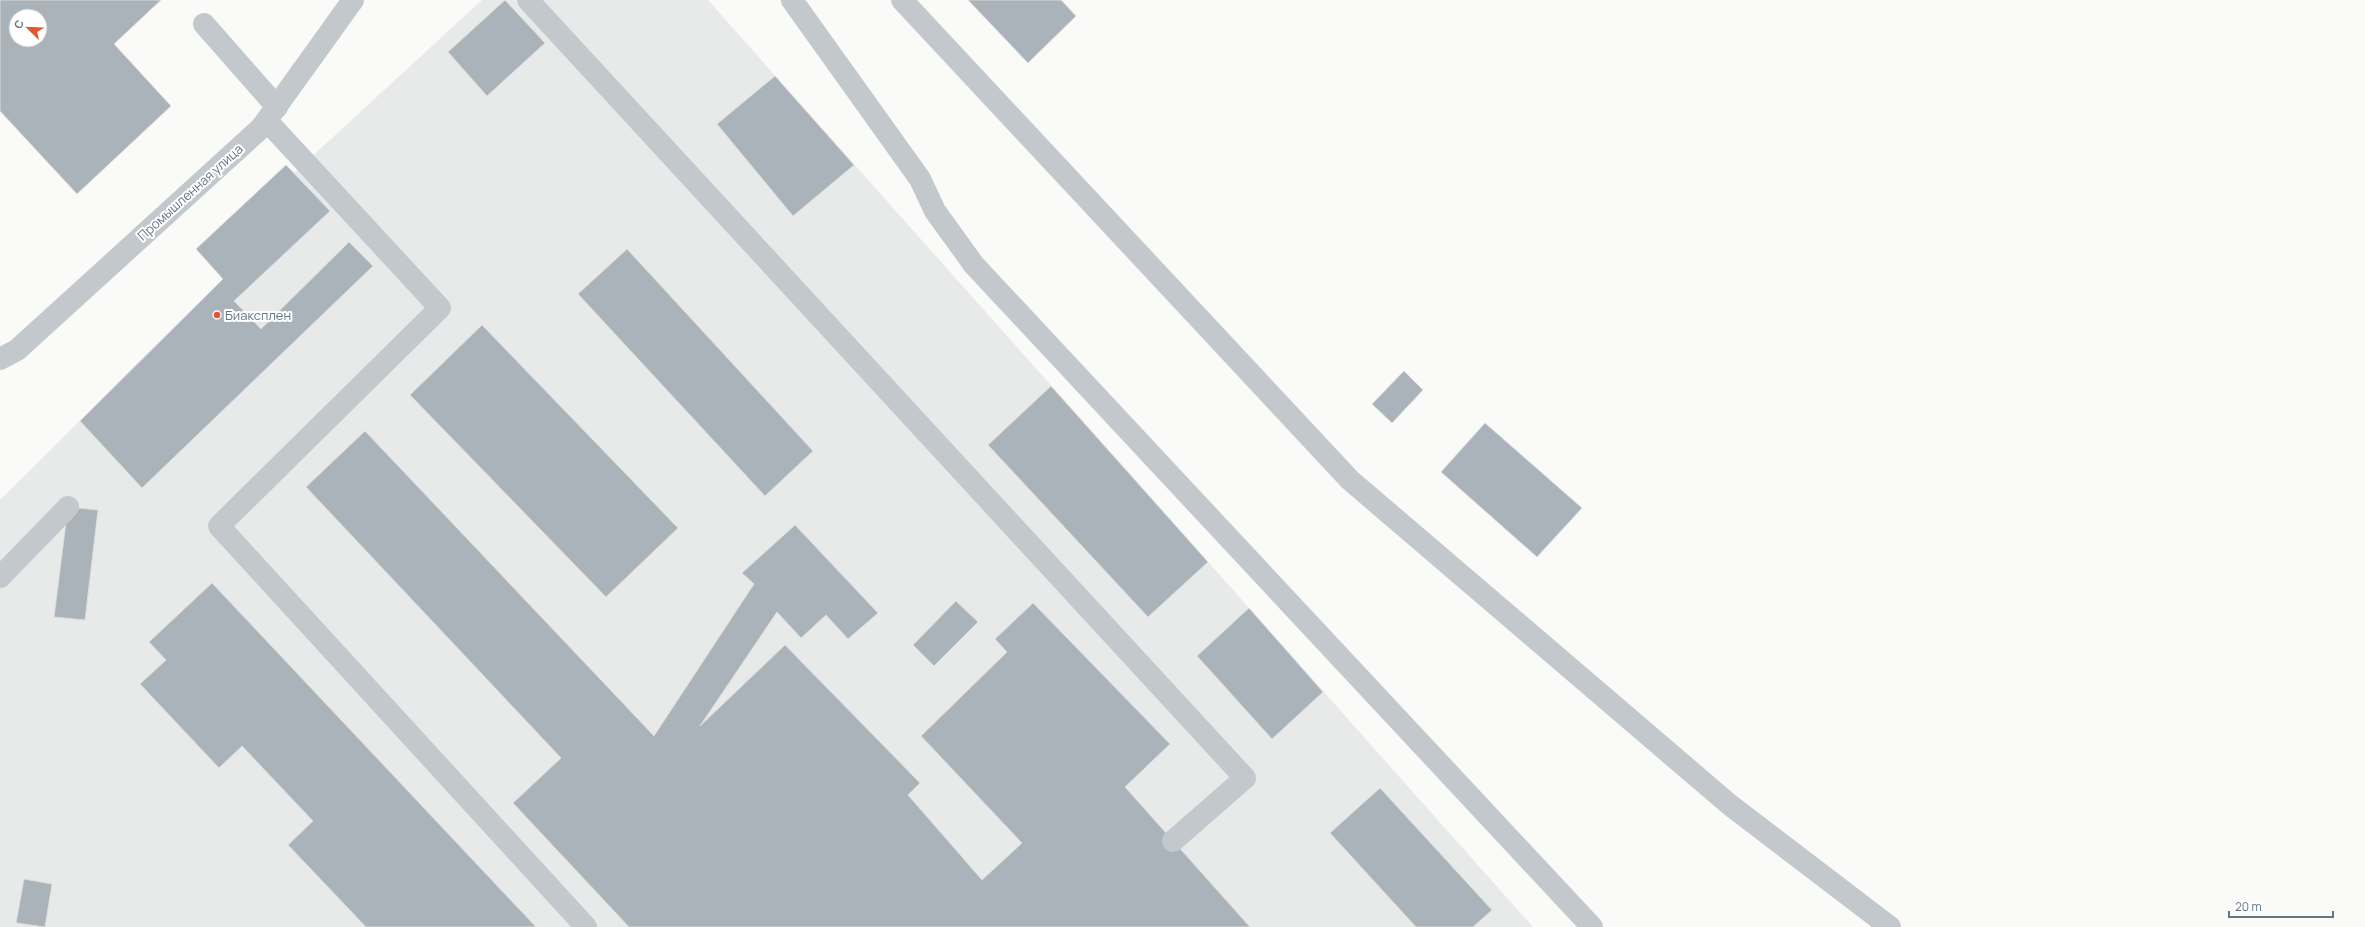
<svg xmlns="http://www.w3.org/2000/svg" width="2365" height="927" font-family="Manrope,sans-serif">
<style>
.built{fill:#e8e9e9}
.building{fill:#aab3b9;stroke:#dcdcda;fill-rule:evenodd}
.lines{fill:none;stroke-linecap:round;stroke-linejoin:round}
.minor{stroke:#c3c8cc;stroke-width:22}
.poi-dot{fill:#e4572e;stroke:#fff;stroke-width:1.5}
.labels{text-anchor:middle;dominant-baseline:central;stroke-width:4;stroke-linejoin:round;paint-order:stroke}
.street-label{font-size:13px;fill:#657683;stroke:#fff}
.poi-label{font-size:13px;fill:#657683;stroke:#fff;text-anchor:start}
</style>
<rect width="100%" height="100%" fill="#fafaf8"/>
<!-- built -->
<path class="built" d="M482,0H708L1533,927H0V500L223,279L196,249L286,165L294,173Z"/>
<!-- building -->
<g class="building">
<path d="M0,0H161L114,44L171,106L77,194L0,111ZM16,16H40V40H16Z"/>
<path d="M505,0L545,43L487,96L448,52Z"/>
<path d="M968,0H1061L1076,16L1028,63Z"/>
<path d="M775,76L854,165L793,216L717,124Z"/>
<path d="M286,165L330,211L234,301L261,329L349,242L373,266L142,488L80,421L223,279L196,249Z"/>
<path d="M627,249L813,451L765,496L578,294Z"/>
<path d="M482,325L678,528L606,597L410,395Z"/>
<path d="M1404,371L1423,390L1392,423L1372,404Z"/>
<path d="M1051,386L1208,562L1148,617L988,445Z"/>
<path d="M1485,423L1582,508L1537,557L1441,472Z"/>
<path d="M365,431L654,736L754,584L742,573L795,525L878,613L848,639L826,615L801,638L777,612L700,726L785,645L920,783L908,795L982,880L1022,843L921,736L1007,652L995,639L1033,603L1170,744L1125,787L1250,927H629L513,803L561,758L306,487Z"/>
<path d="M68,507L98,510L85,620L54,617Z"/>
<path d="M212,583L536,927H366L288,845L313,821L242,746L219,768L140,684L166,660L149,642Z"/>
<path d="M956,601L978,622L934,666L913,645Z"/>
<path d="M1249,608L1323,692L1272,739L1197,656Z"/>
<path d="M1380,788L1492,910L1473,927H1416L1330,833Z"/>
<path d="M24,879L52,884L45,927L16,923Z"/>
</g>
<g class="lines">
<!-- minor -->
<g class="minor">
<path d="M528,0L1245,778L1173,841"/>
<path d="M792,0L920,179L935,211L974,265L1592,927"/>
<path d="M902,0L1350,480L1730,805L1890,927"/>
<path d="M204,24L277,107"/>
<path d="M267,121L440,308L219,526L586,927"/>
<path d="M0,359L17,350L261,128L353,0"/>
<path d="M0,577L68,507"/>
</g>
</g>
<!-- markers -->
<circle class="poi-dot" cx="217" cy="315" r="4"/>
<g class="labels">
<!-- street labels -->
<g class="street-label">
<text transform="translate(190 192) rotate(-42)">Промышленная улица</text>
</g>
<!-- poi labels -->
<g class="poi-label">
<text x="225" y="315">Биаксплен</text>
</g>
</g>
<!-- north arrow -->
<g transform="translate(28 28) rotate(293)"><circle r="19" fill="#ffffff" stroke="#c1c8cd"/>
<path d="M0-3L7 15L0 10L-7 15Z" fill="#e4572e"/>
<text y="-6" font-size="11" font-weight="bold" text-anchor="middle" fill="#657683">С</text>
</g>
<!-- scale -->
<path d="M2229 911v6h104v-6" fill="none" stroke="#657683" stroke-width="2"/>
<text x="2235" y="911" font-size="12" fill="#657683" stroke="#ffffff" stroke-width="3" paint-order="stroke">20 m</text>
</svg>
